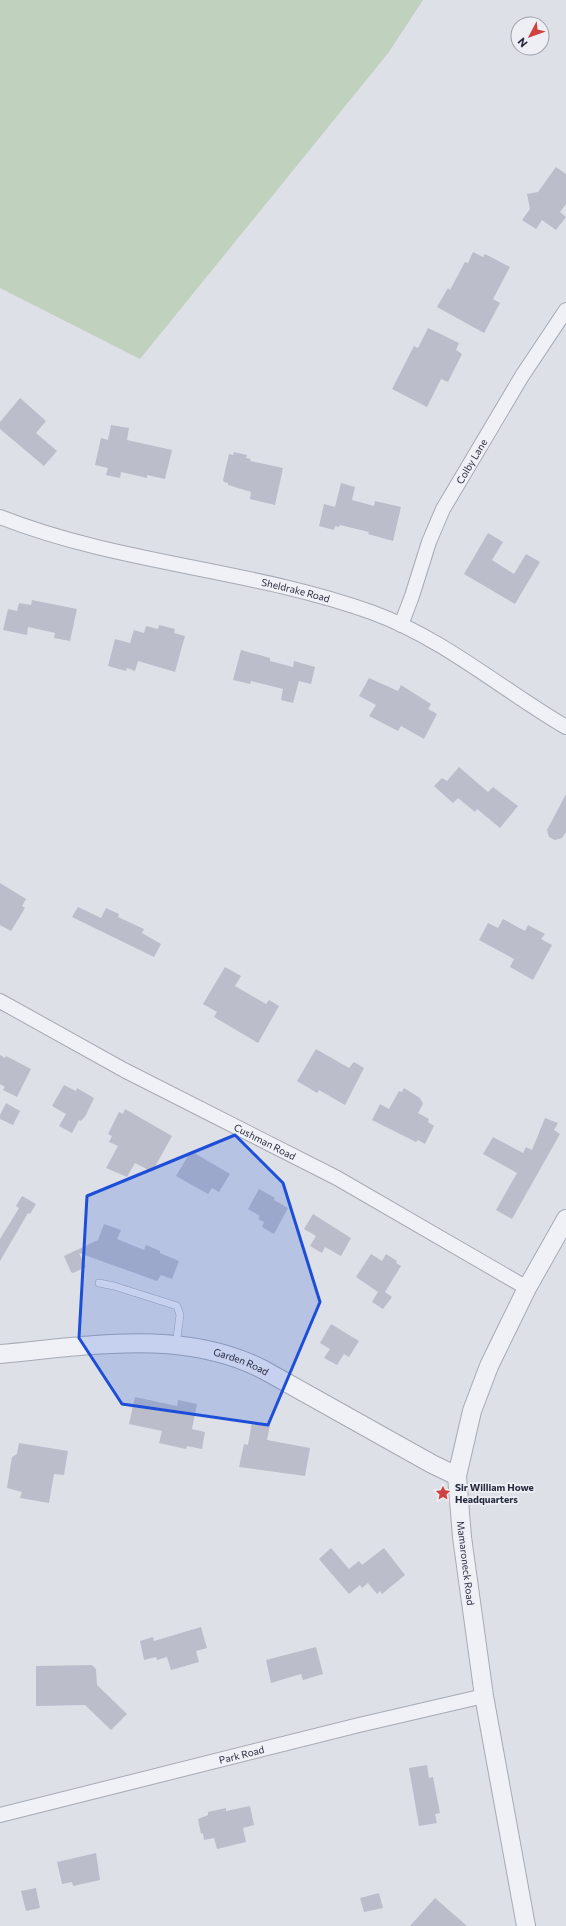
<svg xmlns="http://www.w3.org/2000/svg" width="566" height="1926" font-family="Commissioner,sans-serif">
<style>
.green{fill:#c0d1be}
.building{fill:#bbbeca}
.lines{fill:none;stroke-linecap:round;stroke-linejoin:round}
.service-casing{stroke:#a6aab4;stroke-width:8}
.minor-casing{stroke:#a6aab4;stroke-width:16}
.tertiary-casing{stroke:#a6aab4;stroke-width:20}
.service{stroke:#f0f1f6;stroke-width:7}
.minor{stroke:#f0f1f6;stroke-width:14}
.tertiary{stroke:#f0f1f6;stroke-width:18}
.marked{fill:#1d4ed8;fill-opacity:0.2;stroke:#1d4ed8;stroke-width:3;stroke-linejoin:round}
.labels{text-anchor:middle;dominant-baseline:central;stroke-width:3.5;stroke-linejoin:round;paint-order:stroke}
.street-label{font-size:10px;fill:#272b3e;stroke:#edeff5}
.poi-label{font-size:10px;font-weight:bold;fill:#272b3e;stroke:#edeff5;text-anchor:start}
</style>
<rect width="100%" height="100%" fill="#dde0e7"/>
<!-- green -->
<path class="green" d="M0,0H423L389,52L140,359L0,288Z"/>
<!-- building -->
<g class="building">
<path d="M556,167L566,174V204L560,212L566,217L556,230L542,220L536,229L522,220L530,209L527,194L538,192Z"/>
<path d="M473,252L483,257L485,254L510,267L493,299L500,303L484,333L437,307L448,288L450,290L465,262L468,263Z"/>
<path d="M428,328L459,343L456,350L462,354L448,382L441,379L427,407L392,389L414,346L418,348Z"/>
<path d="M20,398L46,421L36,433L57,451L44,466L0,429V422Z"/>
<path d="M111,425L129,428L127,440L172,450L165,479L147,475V478L121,472L120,478L106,475L108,468L95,465L101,438L108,440Z"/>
<path d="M234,452L247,455L246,458L251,459L250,461L283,468L275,505L250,499L251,492L228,485V483L224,482L223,480L229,454L233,455Z"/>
<path d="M341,483L355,487L352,500L374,506L375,501L401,507L393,541L368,534L369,532L340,525L339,527L335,526L334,530L319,526L324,504L335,507Z"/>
<path d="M488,533L503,542L492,560L514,574L526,554L540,562L515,604L464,574Z"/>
<path d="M32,600L77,609L70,641L54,638L55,633L28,627L27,635L3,630L8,609L17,611L19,603L31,605Z"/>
<path d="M159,625L175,629L174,633L185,636L175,672L138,661L135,671L127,668L126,671L108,666L115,639L130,643L134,630L144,633L146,626L158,629Z"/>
<path d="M241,650L270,658V661L293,667L294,661L315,667L311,684L299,681L293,703L281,700L283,689L251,681L250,684L233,680Z"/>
<path d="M369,678L398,691L401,685L431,704L428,709L437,714L424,739L401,726L398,731L369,716L376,705L359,696Z"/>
<path d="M459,767L488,792L493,787L518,806L500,828L477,809L475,812L458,798L453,803L434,786L442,778L447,781Z"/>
<path d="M566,794V832L562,838L555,840L549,837L547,830Z"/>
<path d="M0,883L26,899L22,906L25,908L11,931L0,925Z"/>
<path d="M78,907L101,918L106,908L119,914L118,917L144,929L142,933L161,944L154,957L72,917Z"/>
<path d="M503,919L525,931L528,925L545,934L541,939L552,945L533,980L510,967L514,959L479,940L488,923L498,928Z"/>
<path d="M225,967L241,976L235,986L266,1004L269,1000L279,1006L258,1043L214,1017L217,1012L203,1004Z"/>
<path d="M316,1049L349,1068L354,1062L364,1068L345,1105L319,1090L317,1093L297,1081Z"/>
<path d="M0,1055L5,1058L6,1056L31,1069L17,1097L3,1090L5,1087L0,1084Z"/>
<path d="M64,1085L76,1091L77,1088L94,1098L86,1115L81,1121L79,1120L72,1133L59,1126L66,1114L52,1106Z"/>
<path d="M404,1088L420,1098L423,1104L418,1113L429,1119L428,1122L434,1126L425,1144L418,1140L416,1142L372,1120L380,1104L389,1109L399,1091L402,1092Z"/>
<path d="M6,1103L20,1111L13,1125L0,1119V1115Z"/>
<path d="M125,1109L172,1136L152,1172L135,1163L127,1177L106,1168L118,1146L109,1142L112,1136L108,1134L119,1112L123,1114Z"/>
<path d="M545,1118L558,1123L554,1130L560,1134L512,1219L496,1210L517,1173L483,1154L493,1137L523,1153L526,1147L532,1150Z"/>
<path d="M191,1151L230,1174L219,1192L212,1188L208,1194L176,1176Z"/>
<path d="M259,1189L275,1198L274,1200L288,1208L274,1234L262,1227L264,1222L258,1219L260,1216L248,1209Z"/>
<path d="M22,1196L36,1204L30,1214L28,1213L0,1261V1239L19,1208L16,1206Z"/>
<path d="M313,1214L351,1238L341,1256L325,1247L322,1253L310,1246L316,1236L304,1229Z"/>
<path d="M104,1224L121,1230L117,1239L144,1250L146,1245L160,1251V1253L179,1261L172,1279L161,1275L157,1281L79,1253L86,1267L73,1273L71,1272L64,1256L98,1240Z"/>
<path d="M371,1254L382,1261L386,1254L397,1261L396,1263L401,1266L385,1292L392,1297L383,1309L372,1302L378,1292L356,1277Z"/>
<path d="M331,1324L359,1341L349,1357L344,1354L337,1365L324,1358L330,1349L320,1343Z"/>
<path d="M135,1397L177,1406L178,1400L197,1404L192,1429L205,1432L202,1449L187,1446L186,1449L159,1443L162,1431L129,1424Z"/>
<path d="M252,1422L270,1425L267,1440L310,1448L305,1476L239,1467L244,1444L248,1445Z"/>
<path d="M19,1443L68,1451L64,1475L54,1474L49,1503L20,1498L22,1492L7,1488L12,1457L17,1454Z"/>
<path d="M331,1548L349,1569L359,1561L362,1565L384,1548L405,1575L382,1594L380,1591L377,1594L368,1583L362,1588L360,1585L349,1594L319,1559Z"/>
<path d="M201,1627L207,1648L196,1651L199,1662L171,1670L167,1657L157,1660L156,1657L144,1660L140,1641L153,1637L154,1641Z"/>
<path d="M316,1647L323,1674L303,1680L301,1674L271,1683L266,1660Z"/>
<path d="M92,1665L96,1669L97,1685L127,1714L111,1730L85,1705L36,1706V1666Z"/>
<path d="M427,1765L429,1778L433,1777L440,1813L435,1814L437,1823L419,1826L409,1768Z"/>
<path d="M250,1806L254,1825L243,1828L246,1842L217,1849L214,1838L204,1840L203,1833L201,1834L198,1819L208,1815V1812L226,1808V1811Z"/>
<path d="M96,1853L100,1880L73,1886L72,1882L62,1884L57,1862Z"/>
<path d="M36,1888L40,1908L26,1911L21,1891Z"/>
<path d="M379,1893L383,1908L364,1912L360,1898Z"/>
<path d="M435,1898L467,1926H410Z"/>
</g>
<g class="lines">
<!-- service casing -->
<g class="service-casing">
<path id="service" d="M99,1283L114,1286L177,1306L180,1315L176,1345"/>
</g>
<!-- minor casing -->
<g class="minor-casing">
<g id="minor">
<path id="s1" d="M0,517C119,564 251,569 371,612C443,638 501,689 566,727"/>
<path id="s2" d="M401,625L412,596L429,542L443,509L522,376L566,310"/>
<path id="s3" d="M0,1001L124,1070L337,1178L527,1288"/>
<path id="s4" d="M0,1815L359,1725L484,1696"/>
</g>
</g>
<!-- tertiary casing -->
<g class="tertiary-casing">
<g id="tertiary">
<path id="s5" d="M0,1354C88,1346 183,1328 264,1370L432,1464L457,1476"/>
<path d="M526,1926L484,1696L462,1537L457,1476L472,1411L489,1366L527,1288L566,1219"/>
</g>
</g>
<!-- service -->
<use href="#service" class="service"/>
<!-- minor -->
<use href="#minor" class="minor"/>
<!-- tertiary -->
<use href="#tertiary" class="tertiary"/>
</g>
<!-- marked area -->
<path class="marked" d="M235,1135L283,1183L320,1302L268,1425L122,1404L79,1338L87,1196Z"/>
<!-- icons -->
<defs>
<g id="sight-bare" transform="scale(1.2)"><path d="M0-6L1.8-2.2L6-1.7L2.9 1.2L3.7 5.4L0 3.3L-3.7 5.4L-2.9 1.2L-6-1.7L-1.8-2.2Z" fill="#ce4341" stroke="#edeff5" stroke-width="2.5" paint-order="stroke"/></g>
</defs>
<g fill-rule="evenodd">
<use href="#sight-bare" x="443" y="1493"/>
</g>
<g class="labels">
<!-- street labels -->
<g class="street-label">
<text stroke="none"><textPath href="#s2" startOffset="179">Colby Lane</textPath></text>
<text stroke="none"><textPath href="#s1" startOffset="305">Sheldrake Road</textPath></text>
<text stroke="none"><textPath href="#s3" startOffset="300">Cushman Road</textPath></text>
<text stroke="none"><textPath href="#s5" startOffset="244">Garden Road</textPath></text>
<text transform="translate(466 1563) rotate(83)">Mamaroneck Road</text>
<text stroke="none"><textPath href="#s4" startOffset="249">Park Road</textPath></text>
</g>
<!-- poi labels -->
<g class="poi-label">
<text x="455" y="1487">Sir William Howe<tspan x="455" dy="12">Headquarters</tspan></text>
</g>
</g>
<!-- north arrow -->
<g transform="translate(530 36) rotate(229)"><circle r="19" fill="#edeff5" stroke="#9ea1ac"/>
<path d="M0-3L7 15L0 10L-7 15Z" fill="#ce4341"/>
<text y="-6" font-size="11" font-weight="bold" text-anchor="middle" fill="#272b3e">N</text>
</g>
</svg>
